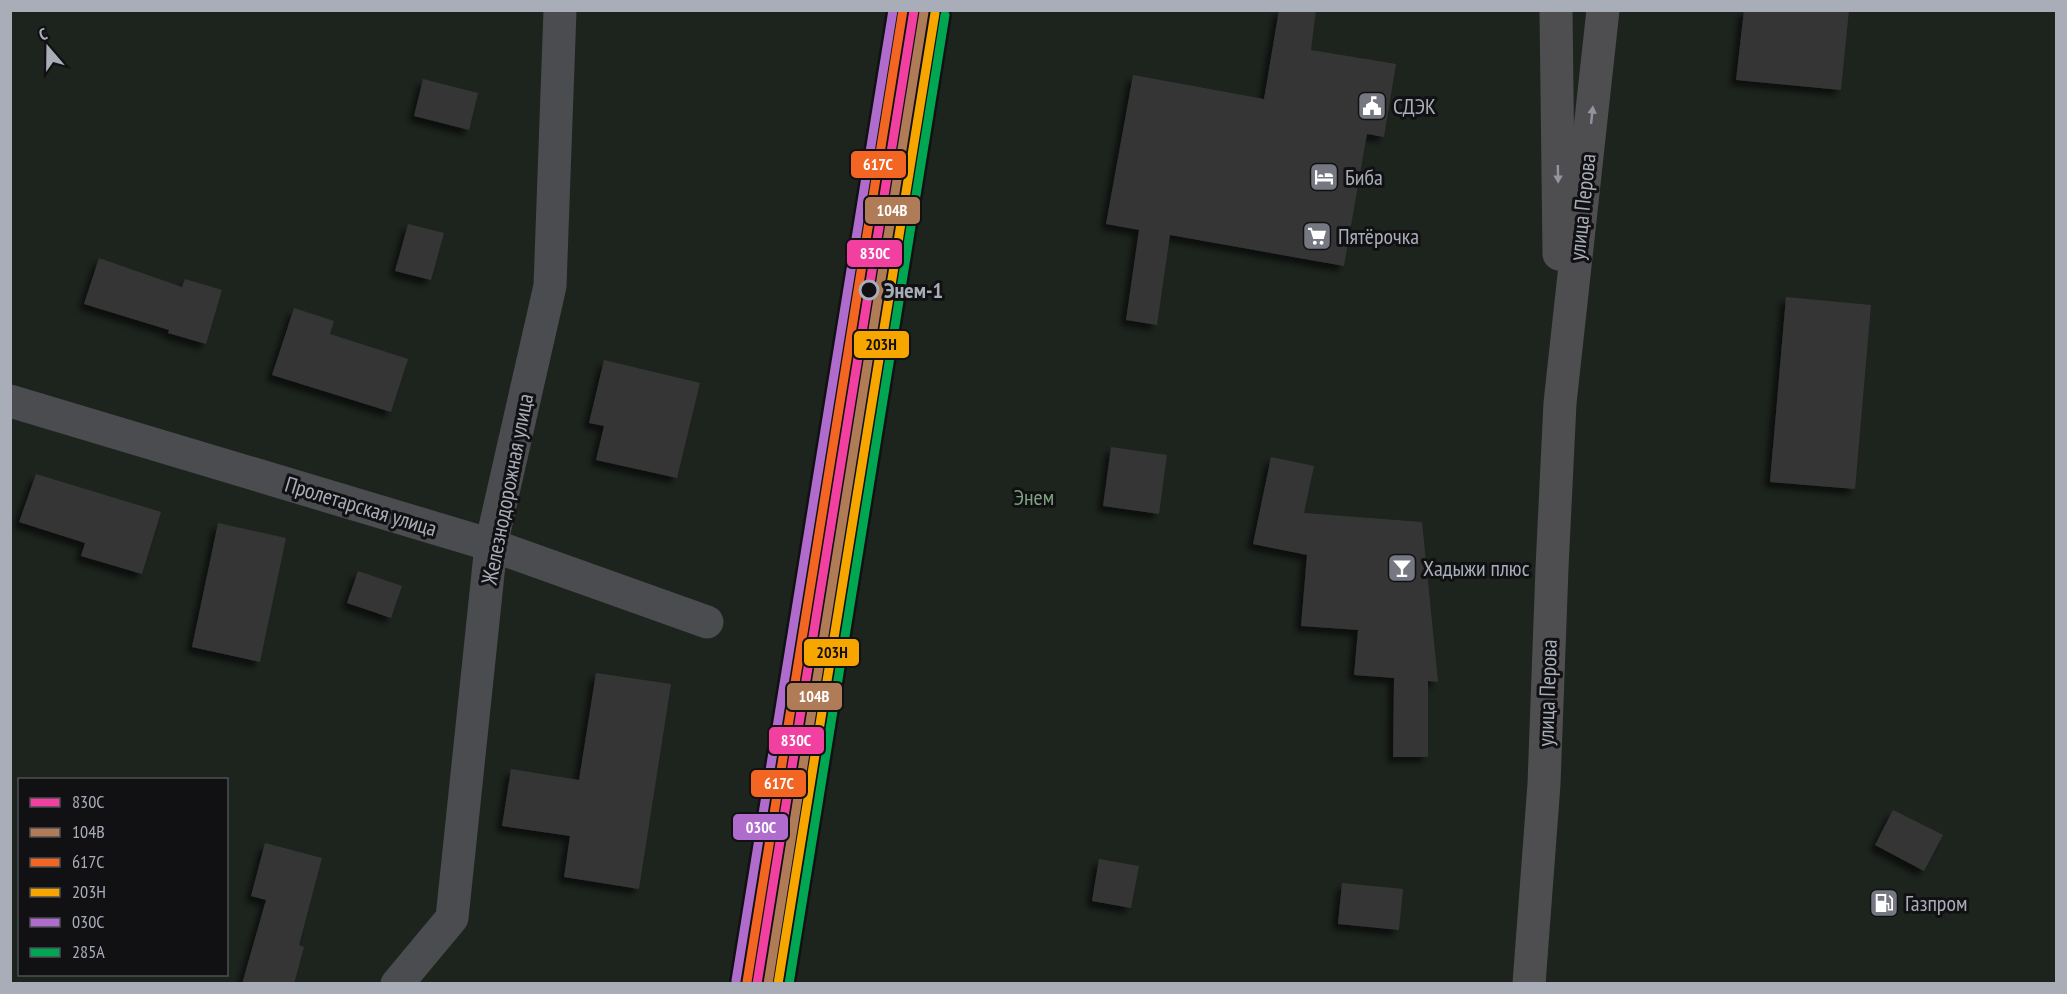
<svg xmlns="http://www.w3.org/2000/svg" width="2067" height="994" font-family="'PT Sans Narrow',sans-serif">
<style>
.green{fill:#1d241e;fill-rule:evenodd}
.building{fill:#353536;filter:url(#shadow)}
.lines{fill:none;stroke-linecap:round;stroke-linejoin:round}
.street{stroke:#4b4c50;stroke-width:33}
.highway{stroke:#4e4e51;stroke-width:33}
.rail-1-casing{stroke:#111113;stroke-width:14}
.rail-2-casing{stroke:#111113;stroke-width:14}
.rail-3-casing{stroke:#111113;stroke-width:14}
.rail-4-casing{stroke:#111113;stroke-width:14}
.rail-5-casing{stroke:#111113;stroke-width:14}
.rail-6-casing{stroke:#111113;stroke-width:14}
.rail-1{stroke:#f240a1;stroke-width:9}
.rail-2{stroke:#b07c57;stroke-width:9}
.rail-3{stroke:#f26522;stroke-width:9}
.rail-4{stroke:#f7a600;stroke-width:9}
.rail-5{stroke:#b06ccc;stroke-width:9}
.rail-6{stroke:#00a651;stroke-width:9}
.oneway{fill:#92959e}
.stop-dot{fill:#111113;stroke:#a8adb8;stroke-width:3}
.labels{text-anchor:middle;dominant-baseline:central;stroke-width:6;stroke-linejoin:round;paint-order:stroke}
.poi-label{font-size:22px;fill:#a8adb8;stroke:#111113;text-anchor:start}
.street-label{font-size:22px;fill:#a8adb8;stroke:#111113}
.stop-label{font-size:22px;font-weight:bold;fill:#a8adb8;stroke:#111113;text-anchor:start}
.park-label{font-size:22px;fill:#7fa381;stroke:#111113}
.line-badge{stroke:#111113;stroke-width:2}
.badge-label{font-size:16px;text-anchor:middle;font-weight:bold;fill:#fff}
.pale-badge-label{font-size:16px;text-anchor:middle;font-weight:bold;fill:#111}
</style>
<defs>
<filter id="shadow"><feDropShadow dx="-5.5" dy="5.5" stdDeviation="3" flood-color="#0009"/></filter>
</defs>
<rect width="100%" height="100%" fill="#171717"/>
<!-- green -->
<path class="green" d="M10,11H2056V983H11ZM20,780H226V974H20Z"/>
<!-- building -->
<g class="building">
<path d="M1279,10H1316L1311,50L1396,64L1384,137L1367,134L1344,266L1170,235L1157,325L1126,320L1139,230L1106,224L1133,75L1264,99Z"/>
<path d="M1744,10H1849L1841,90L1736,80Z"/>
<path d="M423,79L478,93L469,130L414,116Z"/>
<path d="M408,224L444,233L431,280L395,271Z"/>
<path d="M99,258L182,287L185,279L222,290L206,344L168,333L169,330L84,304Z"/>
<path d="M1786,297L1871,305L1855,489L1770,482Z"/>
<path d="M294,308L334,321L330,334L408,359L391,412L272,375Z"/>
<path d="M604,360L700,383L677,478L596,460L604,426L589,423Z"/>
<path d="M1111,447L1167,455L1159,514L1103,506Z"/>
<path d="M1271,457L1314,466L1304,513L1422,522L1438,682L1428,681V757H1393L1394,678L1354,675L1358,630L1301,626L1307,555L1253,544Z"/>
<path d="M36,474L161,512L142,574L81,556L85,543L19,522Z"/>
<path d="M218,523L286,538L260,662L192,647Z"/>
<path d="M358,571L402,586L391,618L347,603Z"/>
<path d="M596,673L671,684L639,889L564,877L570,836L502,826L511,769L579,780Z"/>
<path d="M1893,810L1943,835L1924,871L1875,845Z"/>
<path d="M265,843L322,858L299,945L304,947L294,984H242L266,900L251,896Z"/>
<path d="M1099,859L1139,866L1131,908L1092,901Z"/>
<path d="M1342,883L1403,889L1399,930L1338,924Z"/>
</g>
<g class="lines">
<!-- street -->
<g class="street">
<path d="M10,401L491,545L707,622"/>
<path d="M397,984L452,918L491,545L550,286L560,10"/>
</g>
<!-- highway -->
<g class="highway">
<path d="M1556,10L1559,254"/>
<path d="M1529,984L1544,784L1552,568L1560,403L1603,10"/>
</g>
<!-- rail-1 casing -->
<g class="rail-1-casing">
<path id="rail-1" d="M757,984L914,10"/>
</g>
<!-- rail-2 casing -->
<g class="rail-2-casing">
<path id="rail-2" d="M768,984L924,12"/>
</g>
<!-- rail-3 casing -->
<g class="rail-3-casing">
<path id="rail-3" d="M747,982L903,10"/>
</g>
<!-- rail-4 casing -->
<g class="rail-4-casing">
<path id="rail-4" d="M778,984L935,13"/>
</g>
<!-- rail-5 casing -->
<g class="rail-5-casing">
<path id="rail-5" d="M736,981L893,10"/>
</g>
<!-- rail-6 casing -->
<g class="rail-6-casing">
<path id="rail-6" d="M789,984L945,15"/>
</g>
<!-- rail-1 -->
<use href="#rail-1" class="rail-1"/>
<!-- rail-2 -->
<use href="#rail-2" class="rail-2"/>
<!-- rail-3 -->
<use href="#rail-3" class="rail-3"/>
<!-- rail-4 -->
<use href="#rail-4" class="rail-4"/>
<!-- rail-5 -->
<use href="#rail-5" class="rail-5"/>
<!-- rail-6 -->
<use href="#rail-6" class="rail-6"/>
</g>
<!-- one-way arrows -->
<defs><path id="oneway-solid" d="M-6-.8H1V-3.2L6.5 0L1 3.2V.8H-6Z" transform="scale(1.5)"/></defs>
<g class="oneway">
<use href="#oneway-solid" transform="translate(1592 115) rotate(-84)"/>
<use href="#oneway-solid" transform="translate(1558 174) rotate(89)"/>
</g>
<!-- icons -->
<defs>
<g id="civic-square" transform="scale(1.5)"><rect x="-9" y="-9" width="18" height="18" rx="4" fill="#757880" stroke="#111113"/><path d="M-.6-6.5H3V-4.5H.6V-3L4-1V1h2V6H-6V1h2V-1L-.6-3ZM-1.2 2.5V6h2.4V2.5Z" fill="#fff"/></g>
<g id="hotel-square" transform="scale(1.5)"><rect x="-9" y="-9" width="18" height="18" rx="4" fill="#757880" stroke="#111113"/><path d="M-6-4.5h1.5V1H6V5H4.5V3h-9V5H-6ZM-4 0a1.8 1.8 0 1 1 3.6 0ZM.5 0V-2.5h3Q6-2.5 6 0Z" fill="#fff"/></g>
<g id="supermarket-square" transform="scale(1.5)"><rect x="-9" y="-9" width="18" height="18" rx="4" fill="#757880" stroke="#111113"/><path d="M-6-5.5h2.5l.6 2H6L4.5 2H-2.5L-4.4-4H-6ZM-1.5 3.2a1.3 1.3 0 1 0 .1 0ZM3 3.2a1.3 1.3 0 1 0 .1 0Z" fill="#fff"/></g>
<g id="bar-square" transform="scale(1.5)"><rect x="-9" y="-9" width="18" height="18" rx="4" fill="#757880" stroke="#111113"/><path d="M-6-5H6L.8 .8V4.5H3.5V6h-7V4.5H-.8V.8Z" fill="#fff"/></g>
<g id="fuel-square" transform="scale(1.5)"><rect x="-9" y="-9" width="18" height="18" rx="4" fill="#757880" stroke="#111113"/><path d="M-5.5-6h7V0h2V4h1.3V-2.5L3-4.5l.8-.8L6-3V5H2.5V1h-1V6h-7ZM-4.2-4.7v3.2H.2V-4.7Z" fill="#fff"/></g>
</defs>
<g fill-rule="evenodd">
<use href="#civic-square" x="1372" y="106"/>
<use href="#hotel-square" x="1324" y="177"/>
<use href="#supermarket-square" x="1317" y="236"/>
<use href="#bar-square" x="1402" y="568"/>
<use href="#fuel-square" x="1884" y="903"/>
</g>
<!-- markers -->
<circle class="stop-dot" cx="869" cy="290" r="9"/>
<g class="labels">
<!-- poi labels -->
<g class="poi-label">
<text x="1393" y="106">СДЭК</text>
<text x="1345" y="177">Биба</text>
<text x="1338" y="236">Пятёрочка</text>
<text x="1423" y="568">Хадыжи плюс</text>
<text x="1905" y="903">Газпром</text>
</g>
<!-- street labels -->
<g class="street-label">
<text transform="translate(1582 207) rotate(-84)">улица Перова</text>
<text transform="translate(507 489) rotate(-79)">Железнодорожная улица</text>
<text transform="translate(361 506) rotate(17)">Пролетарская улица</text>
<text transform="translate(1547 693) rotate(-88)">улица Перова</text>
</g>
<!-- stop labels -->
<g class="stop-label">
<text x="884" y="290">Энем-1</text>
</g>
<!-- park labels -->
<g class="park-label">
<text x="1034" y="497">Энем</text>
</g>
</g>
<g class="line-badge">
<rect x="850" y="150" width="57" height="29" rx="6" fill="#f26522"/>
<rect x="864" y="196" width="57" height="29" rx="6" fill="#b07c57"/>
<rect x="846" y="239" width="57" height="29" rx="6" fill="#f240a1"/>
<rect x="853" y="330" width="57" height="29" rx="6" fill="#f7a600"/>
<rect x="803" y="638" width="57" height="29" rx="6" fill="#f7a600"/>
<rect x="786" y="682" width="57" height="29" rx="6" fill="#b07c57"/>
<rect x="768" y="726" width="57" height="29" rx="6" fill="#f240a1"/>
<rect x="750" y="769" width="57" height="29" rx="6" fill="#f26522"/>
<rect x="732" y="813" width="57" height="28" rx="6" fill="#b06ccc"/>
</g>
<g class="badge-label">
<text x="878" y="170">617C</text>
<text x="892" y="216">104В</text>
<text x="875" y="259">830С</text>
<text x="814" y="702">104В</text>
<text x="796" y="746">830С</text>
<text x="779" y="789">617C</text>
<text x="761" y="833">030C</text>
</g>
<g class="pale-badge-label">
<text x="881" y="350">203Н</text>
<text x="832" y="658">203Н</text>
</g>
<!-- border -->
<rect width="2067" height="994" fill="none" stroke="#a8adb8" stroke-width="24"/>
<!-- legend -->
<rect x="18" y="778" width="210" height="198" fill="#111113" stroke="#4d4f55" stroke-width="1.5"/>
<rect x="30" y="798" width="30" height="9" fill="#f240a1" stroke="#4d4f55" stroke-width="1.5"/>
<text x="72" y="808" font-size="18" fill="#a8adb8">830С</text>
<rect x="30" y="828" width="30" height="9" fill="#b07c57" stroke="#4d4f55" stroke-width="1.5"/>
<text x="72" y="838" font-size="18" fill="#a8adb8">104В</text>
<rect x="30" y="858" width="30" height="9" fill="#f26522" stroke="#4d4f55" stroke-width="1.5"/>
<text x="72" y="868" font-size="18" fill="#a8adb8">617C</text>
<rect x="30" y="888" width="30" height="9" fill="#f7a600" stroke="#4d4f55" stroke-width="1.5"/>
<text x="72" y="898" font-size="18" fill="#a8adb8">203Н</text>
<rect x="30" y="918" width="30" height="9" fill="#b06ccc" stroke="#4d4f55" stroke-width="1.5"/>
<text x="72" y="928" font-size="18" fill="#a8adb8">030C</text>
<rect x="30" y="948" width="30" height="9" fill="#00a651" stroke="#4d4f55" stroke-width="1.5"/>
<text x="72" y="958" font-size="18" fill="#a8adb8">285А</text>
<!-- north arrow -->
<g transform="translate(48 48) rotate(340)" stroke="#111113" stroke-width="4.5" paint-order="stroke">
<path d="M0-4.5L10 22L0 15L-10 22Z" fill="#a8adb8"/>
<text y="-9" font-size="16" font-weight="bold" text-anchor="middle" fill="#a8adb8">С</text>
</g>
</svg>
